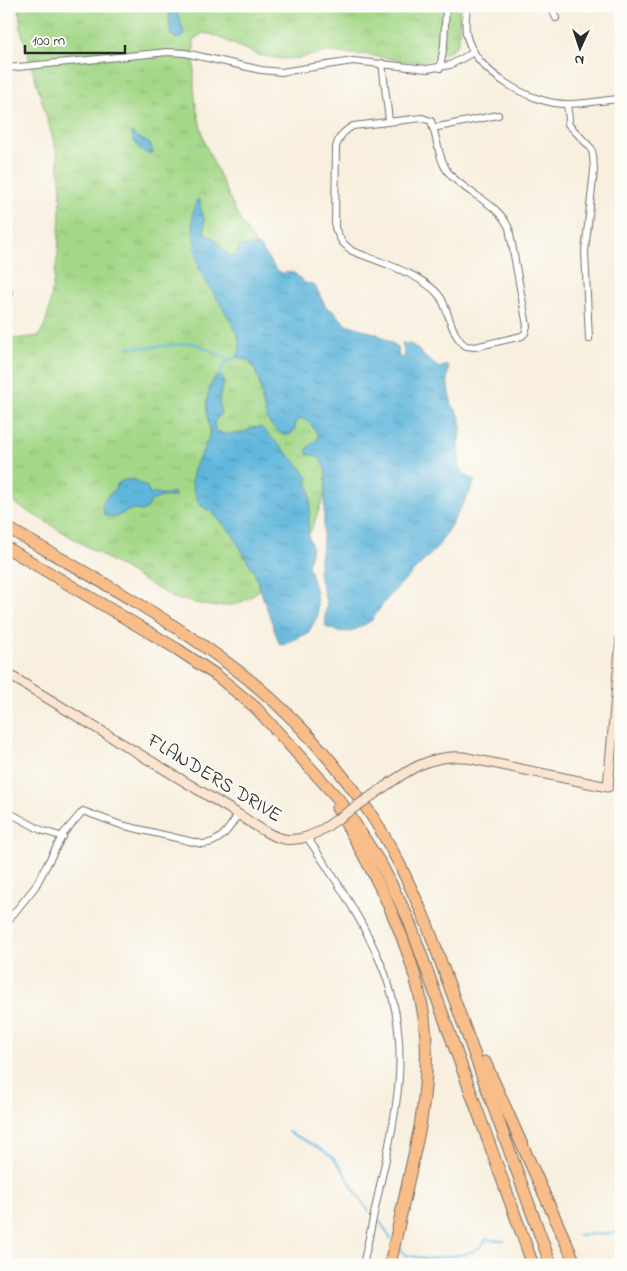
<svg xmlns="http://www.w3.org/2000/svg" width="627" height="1271" font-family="'Indie Flower',sans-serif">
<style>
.grass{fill:url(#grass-tufts);stroke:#68825a}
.water{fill:url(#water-ripples);stroke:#457084}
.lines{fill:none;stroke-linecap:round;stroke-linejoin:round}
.stream{stroke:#5fb6dc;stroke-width:2}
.street-casing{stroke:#73706a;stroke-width:8}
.secondary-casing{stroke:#73706a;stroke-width:11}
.highway-casing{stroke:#73706a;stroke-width:13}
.street{stroke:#fff;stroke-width:6}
.secondary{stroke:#fce5d0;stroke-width:9}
.highway{stroke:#f8bd89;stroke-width:11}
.secondary-bridge-casing{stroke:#73706a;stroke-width:11;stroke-linecap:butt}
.secondary-bridge{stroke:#fce5d0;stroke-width:9}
.labels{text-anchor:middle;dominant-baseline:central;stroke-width:4;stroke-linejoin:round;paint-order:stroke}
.street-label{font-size:20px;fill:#2b2b2b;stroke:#fdfcf7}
</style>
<defs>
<pattern id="grass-tufts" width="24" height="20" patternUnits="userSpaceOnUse" patternTransform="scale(1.25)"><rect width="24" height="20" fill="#a4d888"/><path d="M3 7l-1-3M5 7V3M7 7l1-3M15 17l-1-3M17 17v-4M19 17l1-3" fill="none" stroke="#8dba76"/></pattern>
<pattern id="water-ripples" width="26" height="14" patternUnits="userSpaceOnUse" patternTransform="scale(1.25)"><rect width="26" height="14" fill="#5fb6dc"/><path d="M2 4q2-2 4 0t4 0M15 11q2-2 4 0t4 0" fill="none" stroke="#4f94b3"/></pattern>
</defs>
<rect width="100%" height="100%" fill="#fdfcf7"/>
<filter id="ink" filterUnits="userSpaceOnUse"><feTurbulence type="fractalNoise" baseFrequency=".02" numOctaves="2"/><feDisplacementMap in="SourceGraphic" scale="10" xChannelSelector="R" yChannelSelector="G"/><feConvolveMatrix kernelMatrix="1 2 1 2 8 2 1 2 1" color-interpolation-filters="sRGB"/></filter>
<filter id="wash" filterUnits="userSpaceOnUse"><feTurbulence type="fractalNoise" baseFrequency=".0096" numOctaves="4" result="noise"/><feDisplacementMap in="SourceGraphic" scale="20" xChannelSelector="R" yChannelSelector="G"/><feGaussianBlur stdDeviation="1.12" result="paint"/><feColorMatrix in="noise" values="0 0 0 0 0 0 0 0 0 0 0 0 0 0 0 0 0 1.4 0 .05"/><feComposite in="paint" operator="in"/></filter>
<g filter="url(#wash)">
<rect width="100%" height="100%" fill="#f8efde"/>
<!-- grass -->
<path class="grass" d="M19,6H460L459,38L457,45L448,52L427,61H402L369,55L328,52L300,58L281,59L258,55L213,35L203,33L194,39V86L196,107L205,144L240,220L295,304L337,459L313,526L304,544L280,571L252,596L238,604L214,607L173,598L6,498V340L39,336L45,324L49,310L58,254L61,190L57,152L21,30Z"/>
<!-- water -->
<g class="water">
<path d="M169,6H172L173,9L176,10C179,19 185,28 183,37C177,40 173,38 170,33Z"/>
<path d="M132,132L134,135L150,144L153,153C140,155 137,145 131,135Z"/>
<path d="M197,200H200C200,206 201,210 203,216C206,223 202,229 207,236L213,237L225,252L232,257L236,256L238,252V246H259C266,253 273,269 280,272C285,274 283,272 288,272C296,272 300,278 304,283L312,284L315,286L326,307L333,311L346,324L377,334L398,347L399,358L405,356L402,343C415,344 415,347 423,355C427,360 434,363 439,368L444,366H449C446,375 448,391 451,401C453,409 460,413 461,421C462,435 456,455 461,468C463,475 469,477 475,480L468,496L437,548L399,586L385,601L371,621L351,632L337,631L326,627L325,614L327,605L318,572L323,541L326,471L319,457L308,454L306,450L317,439L318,435L311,424L303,419C296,419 295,423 295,428L291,434L284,435C259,423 265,399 258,378C256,371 252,365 248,360L238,358L237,356C252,339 206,288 200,270C196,259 191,223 193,212C194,208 195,204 197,200Z"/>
<path d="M217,376L222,377L224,384C219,394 218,403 221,414L214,422L215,430L221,433L226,434L243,433L251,428L261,427L297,463L308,477L307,483C317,502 302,527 312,547L308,565L316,592L318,615L308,633L283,645L279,643L255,574L233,535L212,512L200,505C197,499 193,490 192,483C191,464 207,450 210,432C210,425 207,419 207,413C206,402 208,383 217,376Z"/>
<path d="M134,479L147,487L150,495L156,493L164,495L173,492L175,494V497H162L151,501L148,508L142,511L132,509L116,517L105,516C99,504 104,498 114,491C119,478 121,482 134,479Z"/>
</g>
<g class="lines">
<!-- stream -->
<g class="stream">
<path d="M127,347L143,348L194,343L226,358L228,361"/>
<path d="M219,377L224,364L237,357"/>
<path d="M288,1132C303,1140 321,1147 333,1158C348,1173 354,1195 369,1211"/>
<path d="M379,1220L391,1239"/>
<path d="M576,1235L621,1233"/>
<path d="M398,1247L406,1255L427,1259L466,1254L481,1247L486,1239L505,1241"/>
</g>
</g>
</g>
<g filter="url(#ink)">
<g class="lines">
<!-- street casing -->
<g class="street-casing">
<g id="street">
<path d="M467,6C466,16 464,27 467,37C477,73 531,104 567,104C585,104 603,100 621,99"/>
<path d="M551,6L556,18"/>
<path d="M382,63L389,120"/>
<path d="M8,68L168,52L185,53L261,70L281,72L353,61L427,69L450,65L474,52"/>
<path d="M440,68L444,45L446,6"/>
<path d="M567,104L569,119L568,124L591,148L593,155L594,171L585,251L589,339"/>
<path d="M422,118L431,121C437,136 438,159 448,172C465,194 497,201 509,228L527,326L525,333L522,336L475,347L466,346C451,336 450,314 441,298C426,275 377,261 352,251L342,242L335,228L336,147C339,136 344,131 353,126Z"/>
<path d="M433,128L498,115"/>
<path d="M6,282L9,294"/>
<path d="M6,811L41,830L63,837"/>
<path d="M307,837C336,880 365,923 384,971C410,1039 399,1104 383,1172C376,1203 370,1234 363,1265"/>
<path d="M6,923L35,887L64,833L83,811L121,825L202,844C220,844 230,828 238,814"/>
</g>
</g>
<!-- secondary casing -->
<g class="secondary-casing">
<g id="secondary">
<path d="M6,673L238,814C271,836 289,852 326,827"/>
<path d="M373,795C403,774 425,755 463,757L608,787L621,638"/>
</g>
</g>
<!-- highway casing -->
<g class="highway-casing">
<g id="highway">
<path d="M6,527C80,570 157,611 226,662C280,701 327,752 365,806C391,843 409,883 427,924L551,1265"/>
<path d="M6,547L177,649L216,675L256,708L341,802L382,866L408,918L533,1265"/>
<path d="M337,808C375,873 412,942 424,1017C429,1054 426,1090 420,1127L390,1265"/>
<path d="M485,1062L576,1265"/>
</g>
</g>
<!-- street -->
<use href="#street" class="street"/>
<!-- secondary -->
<use href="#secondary" class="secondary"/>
<!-- highway -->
<use href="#highway" class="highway"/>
<!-- secondary-bridge casing -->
<g class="secondary-bridge-casing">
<path id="secondary-bridge" d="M326,827L373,795"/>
</g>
<!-- secondary-bridge -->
<use href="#secondary-bridge" class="secondary-bridge"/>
</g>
</g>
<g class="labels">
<!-- street labels -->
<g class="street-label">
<text transform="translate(214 779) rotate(31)">FLANDERS DRIVE</text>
</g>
</g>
<!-- margin -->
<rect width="627" height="1271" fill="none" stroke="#fdfcf7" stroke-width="25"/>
<!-- north arrow -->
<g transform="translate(580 48) rotate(183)" stroke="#fdfcf7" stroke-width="4" paint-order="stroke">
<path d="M0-4L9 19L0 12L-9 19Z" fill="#2b2b2b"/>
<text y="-8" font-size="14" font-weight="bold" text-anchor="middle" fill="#2b2b2b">N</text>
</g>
<!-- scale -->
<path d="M25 45v8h100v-8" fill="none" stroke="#2b2b2b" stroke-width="2.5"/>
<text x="32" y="45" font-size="15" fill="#2b2b2b" stroke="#fdfcf7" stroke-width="4" paint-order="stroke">100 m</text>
</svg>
